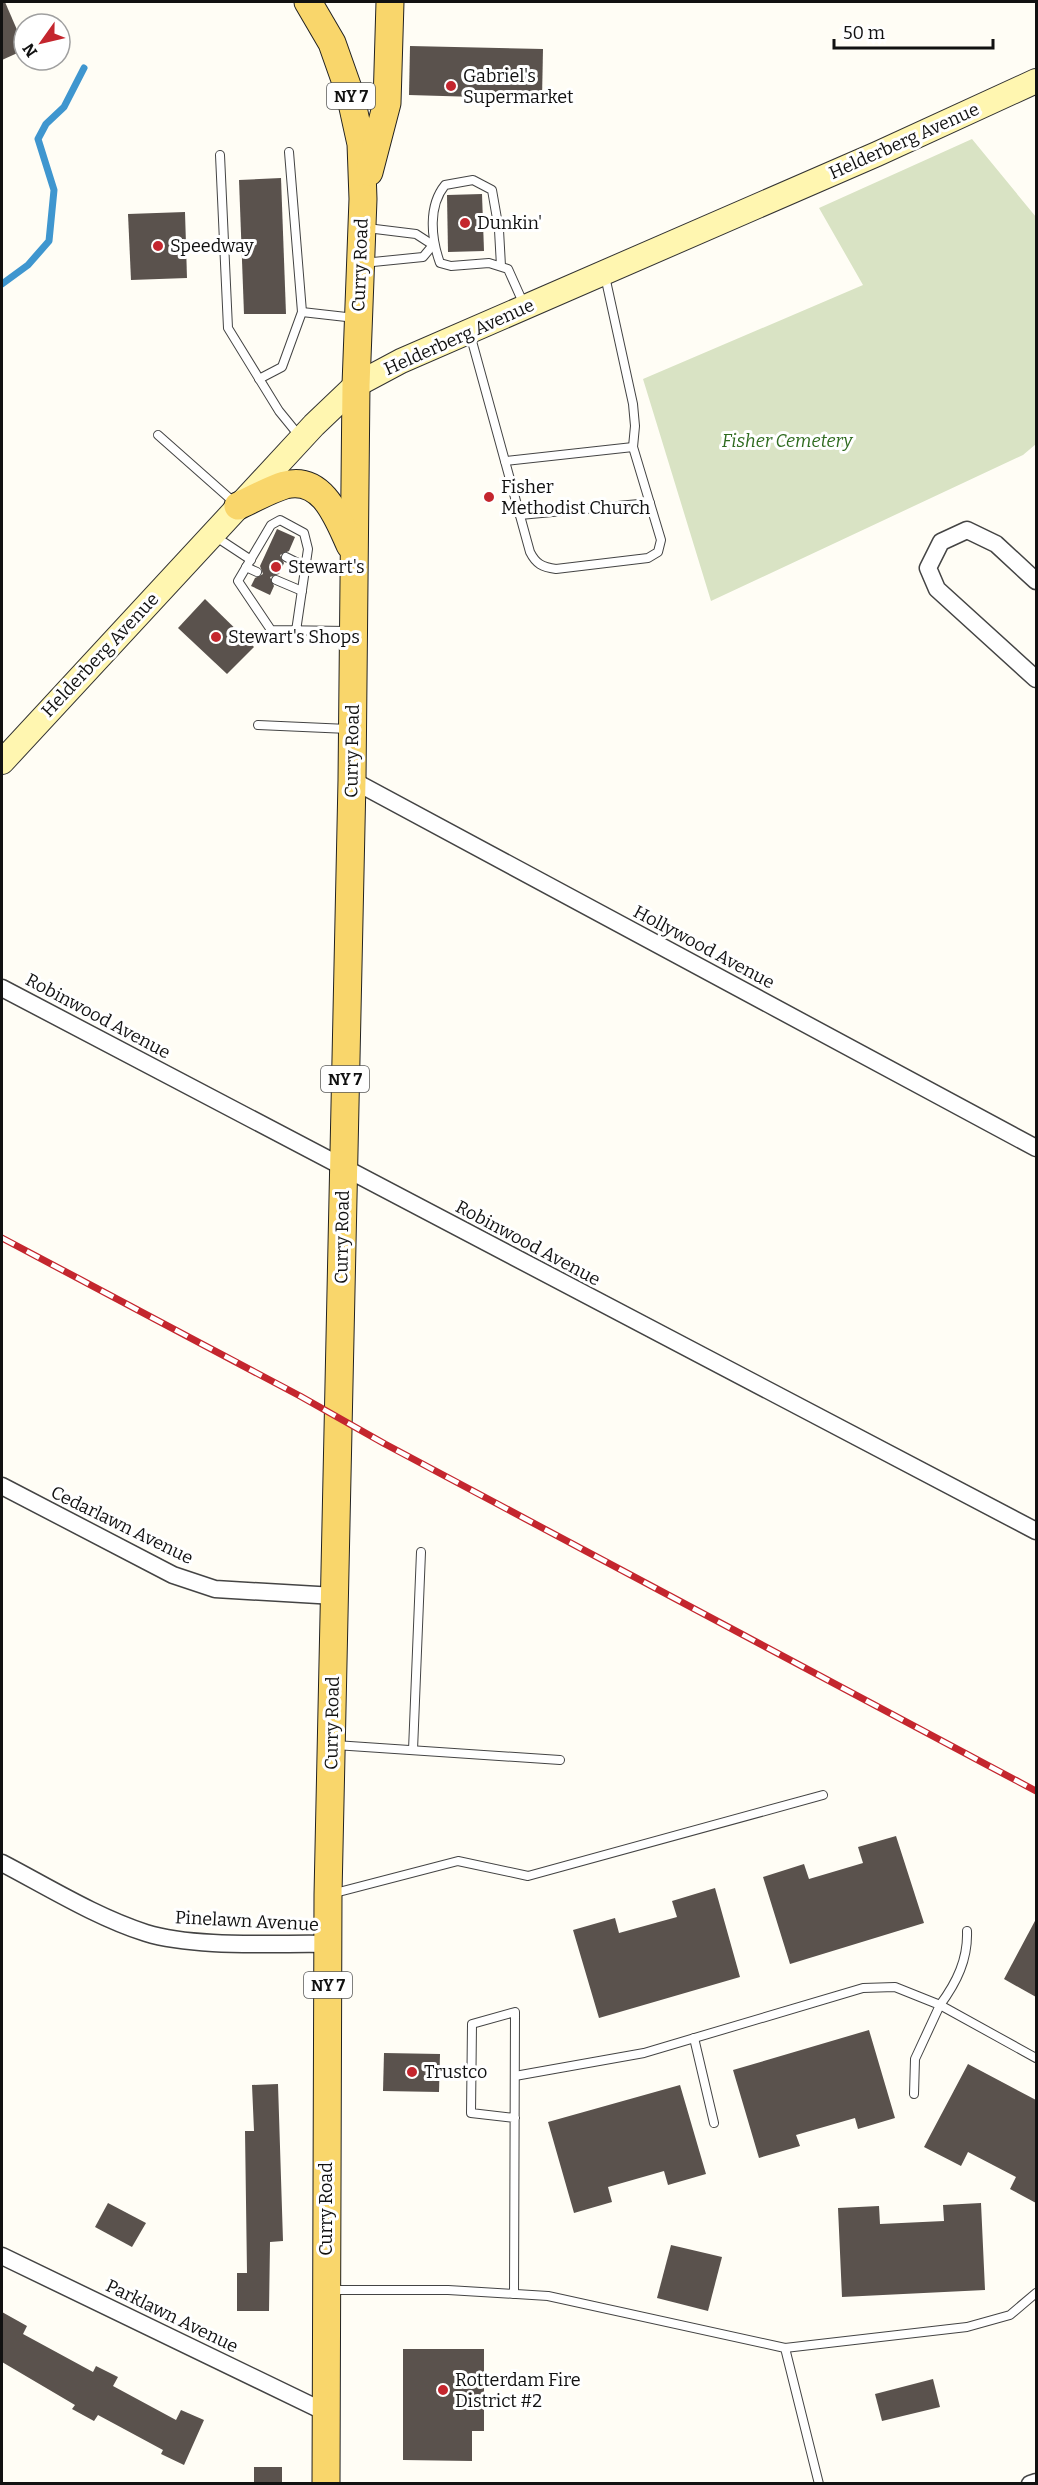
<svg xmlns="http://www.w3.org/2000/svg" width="1038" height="2485" font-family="Bitter,serif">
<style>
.cemetery{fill:#d9e3c4}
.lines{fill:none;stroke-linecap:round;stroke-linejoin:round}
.stream{stroke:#3f96cf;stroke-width:7}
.building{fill:#5a524d}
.lane-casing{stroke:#444;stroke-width:10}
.street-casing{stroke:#444;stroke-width:19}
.secondary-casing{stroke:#333;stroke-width:26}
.primary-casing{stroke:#222;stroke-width:29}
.lane{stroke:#fff;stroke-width:8}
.street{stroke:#fff;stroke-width:16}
.secondary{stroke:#fff6b0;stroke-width:24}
.primary{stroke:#f9d66b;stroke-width:27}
.rail-casing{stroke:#c4262e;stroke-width:7}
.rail{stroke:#fff;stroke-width:4.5;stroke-dasharray:14;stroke-linecap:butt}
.poi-dot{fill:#c4262e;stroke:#fff;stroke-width:2}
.labels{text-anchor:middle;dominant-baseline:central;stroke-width:6;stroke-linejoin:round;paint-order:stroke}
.shield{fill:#fff;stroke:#585858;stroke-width:1.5}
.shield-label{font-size:16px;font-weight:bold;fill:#111}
.poi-label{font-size:18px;fill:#111;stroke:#fff;text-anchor:start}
.street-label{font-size:18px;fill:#111;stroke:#fff}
.park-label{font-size:18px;font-style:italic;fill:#2f6b1f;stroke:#fff}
</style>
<rect width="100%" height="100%" fill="#fffdf5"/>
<!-- cemetery -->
<path class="cemetery" d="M972,139L1036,217V444L1023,455L711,601L643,379L863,285L819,208Z"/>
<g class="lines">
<!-- stream -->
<path class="stream" d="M2,284L28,265L49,241L54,190L38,139L46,124L64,107L84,68"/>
</g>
<!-- building -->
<g class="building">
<path d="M2,2H5L24,46V50L2,60Z"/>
<path d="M410,46L543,49L542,99L409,95Z"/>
<path d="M281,178L286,314H244L239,180Z"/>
<path d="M482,194L484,251L448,252L447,195Z"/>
<path d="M185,212L187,278L131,280L128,214Z"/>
<path d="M277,529L295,537L289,551L280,555L284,563L279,574L270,577L274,586L270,595L251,586L255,578L263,574L260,566Z"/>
<path d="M205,599L254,647L227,674L178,628Z"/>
<path d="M896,1836L924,1923L790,1964L763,1877L804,1864L809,1879L863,1863L858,1847Z"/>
<path d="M715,1888L740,1977L599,2018L573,1930L615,1918L619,1933L677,1917L672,1901Z"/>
<path d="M1036,1919V1997L1004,1979Z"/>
<path d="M869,2030L895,2118L858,2129L855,2118L796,2135L800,2146L759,2158L733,2070Z"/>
<path d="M384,2053L440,2054L439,2092L383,2091Z"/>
<path d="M968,2064L1036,2100V2203L1010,2189L1016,2177L968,2152L961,2166L924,2147Z"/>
<path d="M278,2084L283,2241L270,2242L269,2311H237V2273H247L245,2131H254L252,2085Z"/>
<path d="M680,2085L706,2174L668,2185L664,2171L608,2187L612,2202L574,2213L548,2122Z"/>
<path d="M108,2203L146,2223L132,2247L95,2227Z"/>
<path d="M981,2203L985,2290L842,2297L838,2208L879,2206L880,2224L944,2221L943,2205Z"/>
<path d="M671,2245L722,2257L708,2311L657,2298Z"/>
<path d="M2,2312L27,2326L23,2334L93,2372L96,2366L118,2377L113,2386L176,2420L181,2410L204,2420L184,2465L161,2454L163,2450L98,2415L94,2421L72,2409L75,2405L2,2362Z"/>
<path d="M403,2349H484V2431H472V2461L403,2460Z"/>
<path d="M933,2379L940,2407L882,2421L875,2394Z"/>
<rect x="254" y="2467" width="28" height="17"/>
</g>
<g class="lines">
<!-- lane casing -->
<g class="lane-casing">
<g id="lane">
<path d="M220,155L228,328L279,411L301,438"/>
<path d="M363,263L423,257L433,245L416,234L367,228"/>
<path d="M501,266L499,230L492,190L473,180L445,185C428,206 431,238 440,263L451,266L489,263L508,269L525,307"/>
<path d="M302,312L355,318"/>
<path d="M470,334L530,552C536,564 542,567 556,569L648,558L658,552L661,540L633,447L635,426L633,404L605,276"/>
<path d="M259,379L282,367L302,312L289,152"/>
<path d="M158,435L236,504"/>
<path d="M505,461L633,447"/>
<path d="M520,515L650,503"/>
<path d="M213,535L251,560"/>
<path d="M286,557L306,567L350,568"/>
<path d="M246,567L257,572"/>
<path d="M276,580L302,591"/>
<path d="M296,631L308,549L304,533L280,520L271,525L238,581L271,630L349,631"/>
<path d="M258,725L348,729"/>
<path d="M335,1745L560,1760"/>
<path d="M413,1750L421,1552"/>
<path d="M331,1894L458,1861L528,1876L823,1795"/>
<path d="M967,1931C968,1959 957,1982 940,2005L1036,2058"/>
<path d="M694,2038L714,2123"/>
<path d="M515,2076L644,2053L863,1988L895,1987L940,2005L915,2059L914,2094"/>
<path d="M331,2290H448L548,2296L785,2348L819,2484"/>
<path d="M514,2294L515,2012L472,2024L471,2113L515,2118"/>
<path d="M785,2348L967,2327L1010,2315L1036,2293"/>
</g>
</g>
<!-- street casing -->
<g class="street-casing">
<g id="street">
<path d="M1036,581L996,544L967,530L941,542L928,568L937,589L1036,679"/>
<path d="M352,780L1036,1148"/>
<path d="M2,988L1036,1531"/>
<path d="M2,1486L173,1575L215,1589L335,1596"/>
<path d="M2,1863C48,1887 96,1917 146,1933C194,1948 275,1943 328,1944"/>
<path d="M2,2256L325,2412"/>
<path d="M1030,2484L1036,2482"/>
</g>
</g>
<!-- secondary casing -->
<g class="secondary-casing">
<path id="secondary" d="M2,762L314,425L356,385L401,361L877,154L1036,81"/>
</g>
<!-- primary casing -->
<g class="primary-casing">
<g id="primary">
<path d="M308,2L332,43L350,94L361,144L363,199L356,385L352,780L328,1895L326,2484"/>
<path d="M369,172L387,103L390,2"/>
<path d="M238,506C253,499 269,490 285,485C323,475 338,519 350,545"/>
</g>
</g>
<!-- lane -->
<use href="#lane" class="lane"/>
<!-- street -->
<use href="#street" class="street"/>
<!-- secondary -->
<use href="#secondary" class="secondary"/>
<!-- primary -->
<use href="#primary" class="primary"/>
<!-- rail casing -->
<g class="rail-casing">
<path id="rail" d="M2,1238L300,1396L385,1444L1036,1791"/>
</g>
<!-- rail -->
<use href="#rail" class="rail"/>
</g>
<!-- markers -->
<g class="poi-dot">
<circle cx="451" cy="86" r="6"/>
<circle cx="465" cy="223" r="6"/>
<circle cx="158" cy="246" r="6"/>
<circle cx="489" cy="497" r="6"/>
<circle cx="276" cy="567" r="6"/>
<circle cx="216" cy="637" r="6"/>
<circle cx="412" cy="2072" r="6"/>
<circle cx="443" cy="2390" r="6"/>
</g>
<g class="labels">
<!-- shield labels -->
<g class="shield">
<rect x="327" y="83" width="48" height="26" rx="4.5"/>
<rect x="321" y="1066" width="48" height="26" rx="4.5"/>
<rect x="304" y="1972" width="48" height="26" rx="4.5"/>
</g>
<g class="shield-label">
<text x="351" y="96">NY 7</text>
<text x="345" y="1079">NY 7</text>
<text x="328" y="1985">NY 7</text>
</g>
<!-- poi labels -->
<g class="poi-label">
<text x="463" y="76">Gabriel's<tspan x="463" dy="21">Supermarket</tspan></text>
<text x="477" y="223">Dunkin'</text>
<text x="170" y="246">Speedway</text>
<text x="501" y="487">Fisher<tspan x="501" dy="21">Methodist Church</tspan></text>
<text x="288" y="567">Stewart's</text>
<text x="228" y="637">Stewart's Shops</text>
<text x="424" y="2072">Trustco</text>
<text x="455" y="2380">Rotterdam Fire<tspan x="455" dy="21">District #2</tspan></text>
</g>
<!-- street labels -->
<g class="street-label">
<text transform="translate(904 141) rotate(-24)">Helderberg Avenue</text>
<text transform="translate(360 265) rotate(-88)">Curry Road</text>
<text transform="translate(459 337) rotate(-24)">Helderberg Avenue</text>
<text transform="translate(100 655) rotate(-47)">Helderberg Avenue</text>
<text transform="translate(352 751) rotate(-89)">Curry Road</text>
<text transform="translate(704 947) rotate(28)">Hollywood Avenue</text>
<text transform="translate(98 1016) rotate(28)">Robinwood Avenue</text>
<text transform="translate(342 1237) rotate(-89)">Curry Road</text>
<text transform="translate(528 1243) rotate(28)">Robinwood Avenue</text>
<text transform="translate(122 1525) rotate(26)">Cedarlawn Avenue</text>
<text transform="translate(332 1723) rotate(-89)">Curry Road</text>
<text transform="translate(247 1921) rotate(3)">Pinelawn Avenue</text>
<text transform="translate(326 2209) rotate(-90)">Curry Road</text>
<text transform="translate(172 2316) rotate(26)">Parklawn Avenue</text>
</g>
<!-- park labels -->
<g class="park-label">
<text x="787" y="441">Fisher Cemetery</text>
</g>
</g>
<!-- border -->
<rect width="1038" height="2485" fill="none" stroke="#111111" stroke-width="6"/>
<!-- north arrow -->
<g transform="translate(42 42) rotate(236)"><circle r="28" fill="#ffffff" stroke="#a0a0a0" stroke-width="1.5"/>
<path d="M0-4.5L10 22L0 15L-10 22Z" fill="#c4262e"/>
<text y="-9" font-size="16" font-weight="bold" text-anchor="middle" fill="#111111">N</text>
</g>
<!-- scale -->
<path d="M834 39v9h159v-9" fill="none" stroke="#111111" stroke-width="3"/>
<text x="843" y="39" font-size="18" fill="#111111" stroke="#ffffff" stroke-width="4.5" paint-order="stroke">50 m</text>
</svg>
